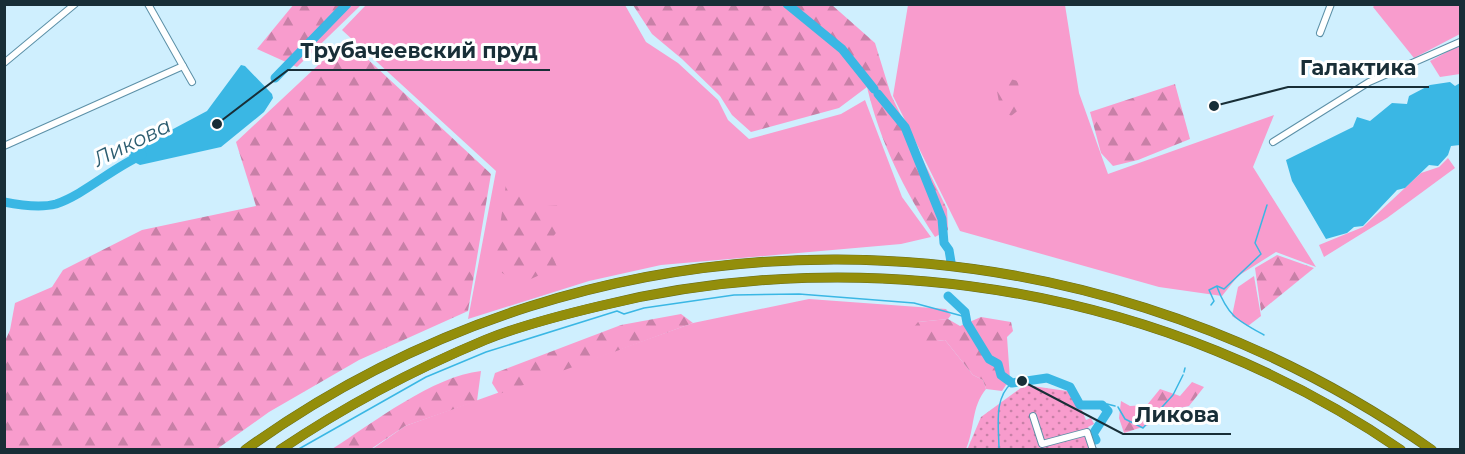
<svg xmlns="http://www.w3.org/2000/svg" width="1465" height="454" font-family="Montserrat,sans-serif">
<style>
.grass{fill:#f89ccd}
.forest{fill:url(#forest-firs)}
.park{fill:url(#park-dots)}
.water{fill:#3ab7e4}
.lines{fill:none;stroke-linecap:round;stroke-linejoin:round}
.stream{stroke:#3ab7e4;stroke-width:1.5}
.river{stroke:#3ab7e4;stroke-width:9}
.minor-casing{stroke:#5c90a7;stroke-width:8}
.highway-casing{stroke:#686c1a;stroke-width:10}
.minor{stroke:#fff;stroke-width:6}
.highway{stroke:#938e0b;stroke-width:9}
.labels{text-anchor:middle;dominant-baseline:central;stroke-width:6;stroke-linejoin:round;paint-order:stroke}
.water-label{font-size:21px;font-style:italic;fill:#2c5d70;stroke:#fff}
.leader{fill:none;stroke:#182e37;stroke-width:2}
.callout-dot{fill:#182e37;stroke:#fff;stroke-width:2}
.callout-label{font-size:21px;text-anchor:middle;font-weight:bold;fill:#182e37;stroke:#fff;stroke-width:6;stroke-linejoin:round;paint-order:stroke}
</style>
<defs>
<pattern id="forest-firs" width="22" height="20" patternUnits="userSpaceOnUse" patternTransform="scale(1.5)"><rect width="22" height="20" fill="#f89ccd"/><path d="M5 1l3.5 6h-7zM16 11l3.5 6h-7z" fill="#c880a7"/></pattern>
<pattern id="park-dots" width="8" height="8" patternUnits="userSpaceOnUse" patternTransform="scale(1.5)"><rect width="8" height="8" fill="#f89ccd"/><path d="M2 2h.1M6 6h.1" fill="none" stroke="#c880a7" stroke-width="1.8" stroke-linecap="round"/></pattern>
</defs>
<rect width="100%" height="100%" fill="#cfeffe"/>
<!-- grass -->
<g class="grass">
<path d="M366,5H625L646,42L678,63L718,100L728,120L749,139L841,114L865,100L902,197L931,237L901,244L661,265L589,281L468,319L496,171L342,30Z"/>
<path d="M908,5H1065L1079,93L1108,174L1274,115L1253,167L1316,267L1276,252L1238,276L1222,296L1159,287L960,231L893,96Z"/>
<path d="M1375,5H1460V34L1414,58L1373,7Z"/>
<path d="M1460,45V74L1440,77L1430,61Z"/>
<path d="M1448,158L1455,168L1387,218L1324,257L1319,245L1363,227L1421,173L1439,167Z"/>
<path d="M1254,276L1261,316L1248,326L1232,316L1238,287Z"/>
<path d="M809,299L946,309L951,315L948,319L918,322L937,341L945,340L973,375L983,380L986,389C971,407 975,429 966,449L371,450L405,426L693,323Z"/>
</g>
<!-- forest -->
<g class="forest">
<path d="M294,4H361V5L297,67L257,49Z"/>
<path d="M633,5H832L875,43L891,95L947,209L948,230L935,237C904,190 880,142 867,87L839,108L751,132L732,115L720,96L682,59L652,34Z"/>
<path d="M346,39L491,174L468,311L359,360L269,412L217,449H5V341L10,330L15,303L52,287L63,270L142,230L256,206L236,142Z"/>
<path d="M1010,79L1018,81L1021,108L1011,116L1000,108L997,91L1001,83Z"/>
<path d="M1175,84L1190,139L1138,160L1113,166L1101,153L1090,112Z"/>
<path d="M506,184L531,207L563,205L558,230L548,244L557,267L520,284L494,268Z"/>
<path d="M1277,255L1314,268L1261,311L1255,268Z"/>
<path d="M681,314L693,323L499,394L492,383L495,373L621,325Z"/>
<path d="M981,317L1011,322L1013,331L1007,337L1010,379L1002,391L986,389L983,380L973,375L945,340L937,341L931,349L910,341L908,334L918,322L948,319L960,326Z"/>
<path d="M481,371L477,401L405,426L371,449H332C373,423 433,376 481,371Z"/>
<path d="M1192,382L1204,387L1189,406L1170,410L1164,420L1124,433L1119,418L1121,401L1130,406L1147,405L1160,389L1180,396Z"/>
</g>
<!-- park -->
<path class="park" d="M1025,385L1074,392L1086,420L1091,418L1094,424L1088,427L1097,449L967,450L981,417Z"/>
<!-- water -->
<g class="water">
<path d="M241,65L245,66L272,94L273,98L264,112L221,147L140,165L132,161L128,153L207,111Z"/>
<path d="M1450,82L1455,86L1460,83V145L1451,146L1448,155L1438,166L1429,165L1405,188L1397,190L1363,226L1354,227L1347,233L1326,239L1292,181L1286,160L1353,127L1357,117L1370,121L1392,103L1407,104L1409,96L1430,85Z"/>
</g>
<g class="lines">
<!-- stream -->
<g class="stream">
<path d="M1217,287C1228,316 1237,320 1264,335"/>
<path d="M1211,305L1214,301L1209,290L1217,286L1224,289L1261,254L1255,243L1267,205"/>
<path d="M1184,372L1185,368"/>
<path d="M1118,407L1125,419L1143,428L1173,395L1183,375"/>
<path d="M1105,408L1107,404L1115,406"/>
<path d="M297,450L426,377L486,352L617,311L624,314L644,308L734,295L799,294L914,303L966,317"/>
<path d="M999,450C999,428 993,398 1012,383"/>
</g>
<!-- river -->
<g class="river">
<path d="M787,4L842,49L874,89"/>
<path d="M275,78L347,4"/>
<path d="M878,94L905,127L942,219L944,243L949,250L951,262"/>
<path d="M4,202C19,205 41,208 56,204C85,194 112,168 142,155"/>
<path d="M948,296L965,312L967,323L989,359L998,364L1001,375L1012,383L1047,378L1070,387L1080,405H1102L1108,411L1093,434L1096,440"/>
</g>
<!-- minor casing -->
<g class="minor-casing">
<g id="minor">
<path d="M148,4L192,82"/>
<path d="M1320,33L1331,4"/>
<path d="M4,63L75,4"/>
<path d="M1273,142L1369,82L1460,42"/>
<path d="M4,146L183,66"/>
<path d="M1033,416L1042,444L1087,432L1093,450"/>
</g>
</g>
<!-- highway casing -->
<g class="highway-casing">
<g id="highway">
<path d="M245,450C601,193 1074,199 1432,450"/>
<path d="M280,450C345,406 413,370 485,340C522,325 562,315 600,306C872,239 1170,291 1401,450"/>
</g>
</g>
<!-- minor -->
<use href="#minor" class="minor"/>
<!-- highway -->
<use href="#highway" class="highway"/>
</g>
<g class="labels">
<!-- water labels -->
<g class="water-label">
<text transform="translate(132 142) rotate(-26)">Ликова</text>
</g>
</g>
<!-- callouts -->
<path class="leader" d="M217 124L288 70H550M1214 106L1288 87H1429M1022 381L1123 434H1231"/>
<g class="callout-dot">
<circle cx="217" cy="124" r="6"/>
<circle cx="1214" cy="106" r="6"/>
<circle cx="1022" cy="381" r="6"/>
</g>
<g class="callout-label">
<text x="419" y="58">Трубачеевский пруд</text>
<text x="1358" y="75">Галактика</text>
<text x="1177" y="422">Ликова</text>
</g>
<!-- border -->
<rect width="1465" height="454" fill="none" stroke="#182e37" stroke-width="12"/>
</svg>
